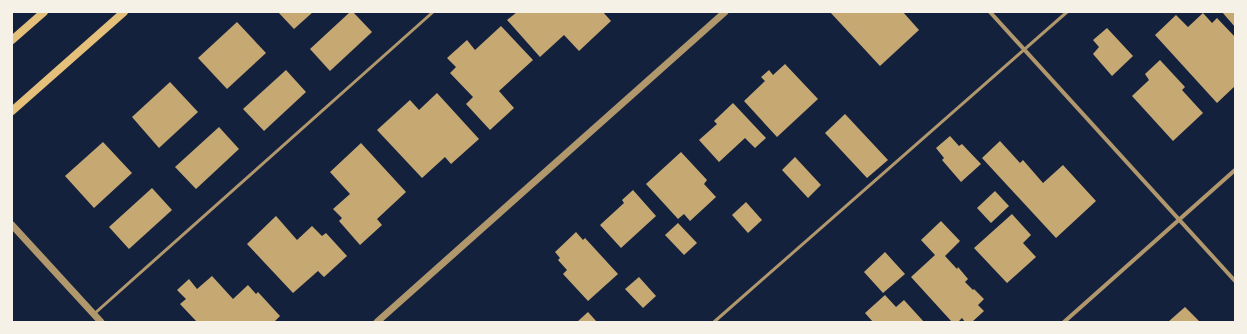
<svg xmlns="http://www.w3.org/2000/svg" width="1247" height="334" font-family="'Exo 2',sans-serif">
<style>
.building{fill:#c6a872}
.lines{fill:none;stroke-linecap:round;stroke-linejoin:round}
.service{stroke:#b1986c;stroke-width:3}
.minor{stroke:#b1986c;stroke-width:4}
.tertiary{stroke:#b1986c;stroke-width:7}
.secondary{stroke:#e5c07b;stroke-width:8}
</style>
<rect width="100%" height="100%" fill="#14213d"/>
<!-- building -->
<g class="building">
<path d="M278,12H313L294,29Z"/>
<path d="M350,12H353L372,32L330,71L310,49Z"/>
<path d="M517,12H603L611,21L579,51L564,35L540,57L507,20Z"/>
<path d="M830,12H903L919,30L880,66Z"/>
<path d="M1222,12H1235V27Z"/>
<path d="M1203,13L1212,23L1217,18L1235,37V86L1217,103L1155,35L1176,15L1188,27Z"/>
<path d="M237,22L266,53L227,89L198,58Z"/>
<path d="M501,26L533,60L499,91L514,108L490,130L466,104L473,97L450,73L456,67L447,58L467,40L475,50Z"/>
<path d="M1107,28L1133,56L1112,76L1093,54L1099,47L1093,40Z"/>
<path d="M1160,60L1185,87L1182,90L1203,113L1173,141L1132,96L1149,80L1145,74Z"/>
<path d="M785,64L818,99L777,137L744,101L765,81L761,77L769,70L773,75Z"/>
<path d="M286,70L306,92L264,131L243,109Z"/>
<path d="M170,82L198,112L159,148L132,117Z"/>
<path d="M437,93L479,139L451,164L445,157L422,178L377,130L410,100L419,110Z"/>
<path d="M733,103L766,138L755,148L745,138L719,162L699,140L717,124L714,121Z"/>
<path d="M845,114L888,160L867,178L825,133Z"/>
<path d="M219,127L239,149L196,189L175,167Z"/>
<path d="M950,136L959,146L962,144L981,164L961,182L942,160L944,158L936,148Z"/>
<path d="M1000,141L1020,163L1023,160L1043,183L1063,165L1096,201L1056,238L982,158Z"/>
<path d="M103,142L132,173L94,208L65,176Z"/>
<path d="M361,143L406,192L377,219L382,225L360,245L339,221L342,218L333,209L350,194L330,172Z"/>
<path d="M681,152L707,180L704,184L716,197L690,221L684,214L678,219L646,184Z"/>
<path d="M795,157L821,185L808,198L782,170Z"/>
<path d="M152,188L172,210L129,249L109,227Z"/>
<path d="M633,190L656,216L621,248L600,225L624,203L622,200Z"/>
<path d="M995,191L1009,206L991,223L977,208Z"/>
<path d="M746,202L762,220L748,233L732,215Z"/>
<path d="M1012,214L1031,235L1023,243L1036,257L1007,283L974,248Z"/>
<path d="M276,216L297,240L312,226L322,236L326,233L347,256L324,277L318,271L293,293L247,244Z"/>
<path d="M941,221L960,241L945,256L957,269L958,267L968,279L965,282L973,290L974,289L984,299L978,305L984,311L972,322H965L962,318L958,322H952L911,277L935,255L921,240Z"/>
<path d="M678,223L697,243L684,255L665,235Z"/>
<path d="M576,232L583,240L585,238L618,274L588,301L563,274L567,270L558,260L560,258L555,252Z"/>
<path d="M885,252L905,274L883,293L864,272Z"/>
<path d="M212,276L233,299L248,285L256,294L258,292L280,316L274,322H197L180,304L186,299L177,290L189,279L197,289Z"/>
<path d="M639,277L656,296L643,308L625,289Z"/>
<path d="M885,295L896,307L904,300L924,322H873L865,313Z"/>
<path d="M1185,307L1200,322H1168Z"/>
<path d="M588,312L597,322H577Z"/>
</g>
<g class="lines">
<!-- service -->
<g class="service">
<path d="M94,314L433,12"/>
<path d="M714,322L1067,12"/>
</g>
<!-- minor -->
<g class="minor">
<path d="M990,12L1235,281"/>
<path d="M1064,322L1235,170"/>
</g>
<!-- tertiary -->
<g class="tertiary">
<path d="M12,225L101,322"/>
<path d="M377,322L725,12"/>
</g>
<!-- secondary -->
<g class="secondary">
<path d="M12,40L44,12"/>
<path d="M12,111L124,12"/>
</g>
</g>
<!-- border -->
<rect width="1247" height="334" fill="none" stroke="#f6f1e7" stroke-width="26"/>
</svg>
